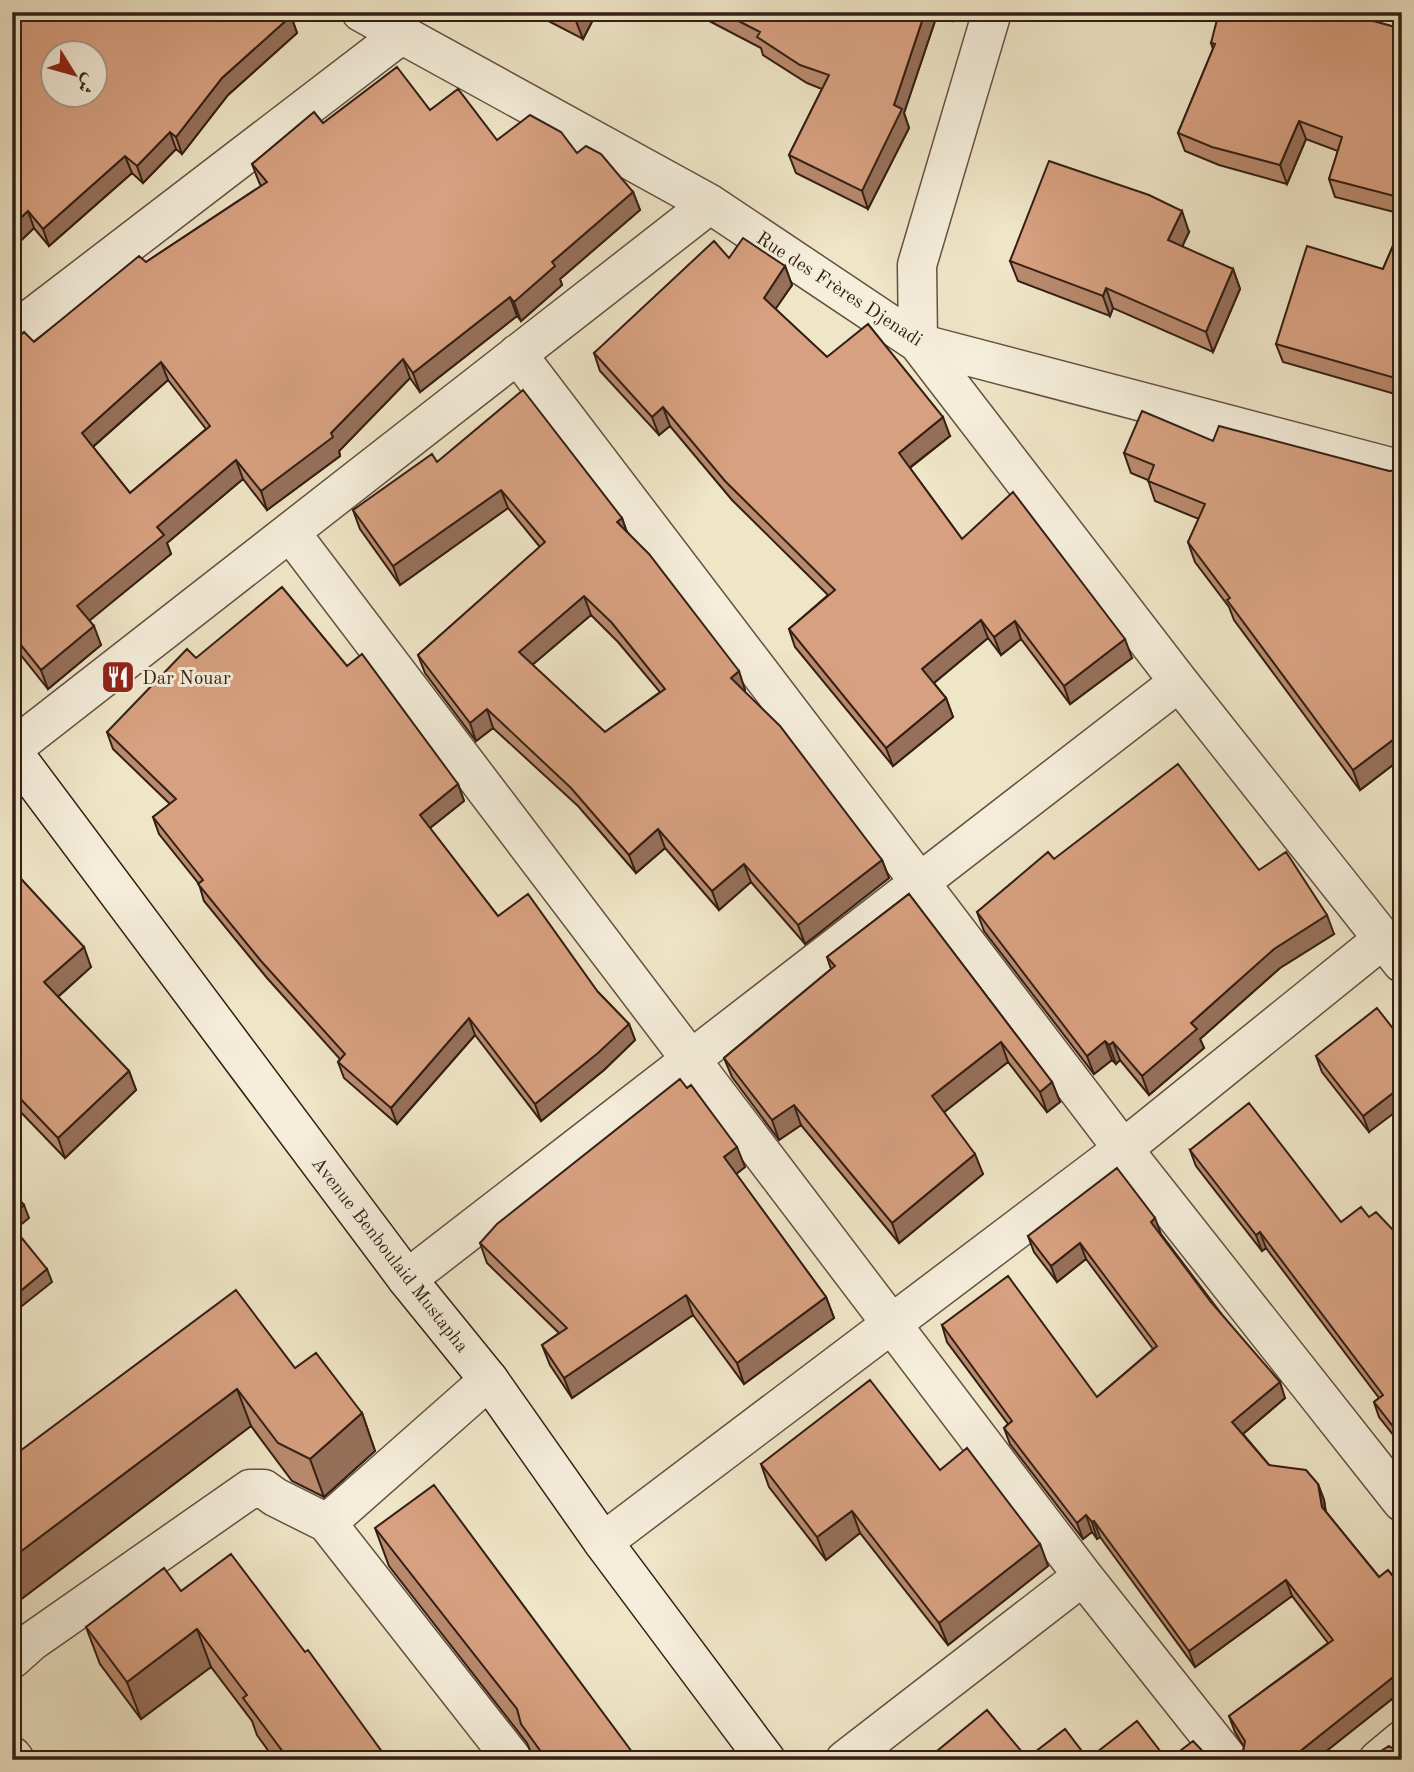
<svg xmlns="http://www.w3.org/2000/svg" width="1414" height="1772" font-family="'Old Standard TT',Amiri,serif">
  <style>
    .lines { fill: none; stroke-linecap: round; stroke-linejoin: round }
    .minor-casing { stroke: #635041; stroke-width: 41 }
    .secondary-casing { stroke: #341e14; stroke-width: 41 }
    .minor { stroke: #f5eedb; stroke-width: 38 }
    .secondary { stroke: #f5eedb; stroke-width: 38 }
    .wall { fill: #b98a6e; stroke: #341e14; stroke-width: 2; fill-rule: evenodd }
    .shaded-wall { fill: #96705a; stroke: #341e14; stroke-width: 2 }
    .building { fill: #d7a080; stroke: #341e14; stroke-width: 2; fill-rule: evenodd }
    .labels { text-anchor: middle; stroke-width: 6; stroke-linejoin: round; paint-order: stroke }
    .street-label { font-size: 19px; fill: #341e14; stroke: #f5eedb }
    .poi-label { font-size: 19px; fill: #341e14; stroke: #f5eedb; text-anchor: start }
  </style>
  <rect width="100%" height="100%" fill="#efe5c7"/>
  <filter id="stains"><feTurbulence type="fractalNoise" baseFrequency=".00286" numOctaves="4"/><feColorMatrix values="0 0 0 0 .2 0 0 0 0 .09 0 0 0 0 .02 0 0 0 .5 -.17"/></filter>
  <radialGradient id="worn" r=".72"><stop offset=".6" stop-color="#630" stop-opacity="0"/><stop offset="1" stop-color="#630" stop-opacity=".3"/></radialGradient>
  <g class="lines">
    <!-- minor casing -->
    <g class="minor-casing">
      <path id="minor" d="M361 12 710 204 918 343 1402 470
        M992 12 917 265 918 343 1179 682 1402 963
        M1365 12 1402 24
        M12 333 402 34
        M517 354 1123 1149 1402 1502
        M290 532 1083 1576 1229 1760
        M12 749 710 204
        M407 1279 1179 682
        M327 1523 489 1380
        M603 1542 1123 1149 1383 939
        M12 1659 31 1642 250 1489H264L275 1497 327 1523 513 1760
        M12 1756 15 1760
        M845 1760 1083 1576
        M1378 1760 1402 1740"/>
    </g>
    <!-- secondary casing -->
    <g class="secondary-casing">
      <path id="secondary" d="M12 751 407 1279 489 1380 603 1542 766 1760"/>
    </g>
    <!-- minor -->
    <use href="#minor" class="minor"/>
    <!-- secondary -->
    <use href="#secondary" class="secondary"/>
  </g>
  <!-- wall -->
  <path class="wall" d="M12 12 291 16 297 33 228 95 182 154 176 149 143 183 132 173 49 246 34 228 12 249Z
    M531 12H597L583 39Z
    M692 12H955L953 20 937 15 904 113 909 128 868 209 796 173 789 155 822 89 807 83 763 55 761 48Z
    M1352 15 1402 29V214L1335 197 1329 179 1338 151 1306 139 1287 184 1219 165 1185 151 1178 133 1213 49 1211 43Z
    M430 110 497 140 577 153 633 192 640 210 560 279 562 285 521 321 517 316 420 392 410 378 339 451 340 456 267 510 243 479 167 543 171 554 89 620 101 645 48 689 12 644V343L34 342 146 262 261 186 259 182 252 164 323 123ZM168 380 206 429 130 493 93 447Z
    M1402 225V396L1283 362 1276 344 1383 269Z
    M1189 232 1182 247 1233 269 1240 289 1213 352 1113 308 1110 316 1018 281 1010 261Z
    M729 258 785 266 792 285 775 309 827 357 950 436 910 468 962 539 1132 658 1070 704 1021 639 1001 655 988 638 934 683 946 698 953 717 893 766 795 647 789 629 828 595 732 500 670 426 659 435 600 371 594 353Z
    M1213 441 1389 471 1402 470V758L1360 790 1234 620 1229 607 1195 562 1188 542 1199 519 1155 501 1148 480 1131 473 1124 453Z
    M437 462 622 518 627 532 745 690 744 691 882 860 889 878 805 944 751 882 719 910 665 848 636 873 578 806 493 728 476 741 425 673 418 655 540 547 508 508 400 585 360 529 353 510ZM591 615 618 642 660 692 605 732 532 665Z
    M196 658 347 666 458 784 464 801 430 828 498 916 598 992 629 1024 635 1040 604 1070 541 1121 475 1035 397 1124 344 1078 338 1062 340 1059 267 978 204 901 199 884 159 834 153 817 170 804 113 749 107 732Z
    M1054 859 1259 870 1334 934 1280 968 1200 1039 1204 1048 1149 1095 1120 1060 1116 1064 1112 1060 1094 1074 984 931 977 912Z
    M12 869 91 967 58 997 129 1071 136 1090 65 1158 12 1103Z
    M909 894 1052 1082 1060 1102 1047 1112 1008 1062 944 1112 983 1174 899 1243 801 1125 779 1140 732 1077 724 1058 831 969 827 957Z
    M1402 1040 1369 1132 1322 1072 1316 1056Z
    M1190 1150 1341 1222 1369 1217 1393 1230 1402 1223V1446L1379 1417 1374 1402 1379 1398 1266 1248 1262 1251 1196 1166Z
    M745 1167 736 1174 826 1297 834 1318 744 1384 693 1315 572 1398 550 1365 542 1345 559 1333 487 1263 480 1243Z
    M1161 1234 1285 1398 1243 1434 1269 1465 1318 1484 1324 1500 1326 1512 1379 1577 1402 1587V1691L1315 1760H1237L1243 1752 1244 1747 1235 1732 1229 1716 1328 1643 1292 1596 1195 1667 1100 1537 1097 1539 1092 1532 1083 1539 1010 1444 1004 1428 1008 1424 947 1342 942 1325 1097 1397 1153 1349 1086 1259 1057 1282 1034 1252 1028 1236Z
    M295 1368 362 1413 375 1451 324 1497 292 1481 251 1426 12 1606V1457Z
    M761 1464 940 1470 1040 1544 1048 1566 948 1645 860 1533 826 1560 769 1487Z
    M375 1528 638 1760H534L527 1743 389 1566Z
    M181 1591 305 1652 388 1760H275L257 1735 252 1721 211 1667 141 1719 100 1664 86 1627Z"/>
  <!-- shaded-wall -->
  <path class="shaded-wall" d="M581 12H597L583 39 576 21Z
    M925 12H937V15L904 113 909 128 868 209 862 191 894 105Z
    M950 12H955L953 20Z
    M291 16 297 33 228 95 182 154 176 137 222 78Z
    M1299 121 1306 139 1287 184 1280 165Z
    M170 132 176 149 143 183 137 166Z
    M125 156 132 173 49 246 43 229Z
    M633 192 640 210 560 279 562 285 521 321 514 302 552 262Z
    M28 211 34 228 12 249V226Z
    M1182 211 1189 232 1175 261 1168 240Z
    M785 266 792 285 770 317 764 298Z
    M1233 269 1240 289 1213 352 1206 332Z
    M1106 288 1113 308 1110 316 1103 296Z
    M510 297 517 316 420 392 413 373Z
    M403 359 410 378 339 451 340 456 267 510 261 491 331 433Z
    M161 362 168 380 88 451 82 433Z
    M663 407 670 426 659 435 652 417Z
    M943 417 950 436 905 471 899 453Z
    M236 460 243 479 167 543 171 554 84 625 77 606 157 527Z
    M501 490 508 508 400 585 393 566Z
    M622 518 628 536 617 522Z
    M584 596 591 615 525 671 519 652Z
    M981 620 988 638 929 687 922 669Z
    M1015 621 1021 639 1001 655 994 637Z
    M94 626 101 645 48 689 41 670Z
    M1125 639 1132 658 1070 704 1064 686Z
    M739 671 745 690 737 696 731 678Z
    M946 698 953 717 893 766 886 748Z
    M487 709 493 728 476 741 470 723Z
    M1402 733V758L1360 790 1353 770Z
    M458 784 464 801 426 831 420 815Z
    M658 829 665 848 636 873 629 855Z
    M882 860 889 878 805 944 798 925Z
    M744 864 751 882 719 910 712 891Z
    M1327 915 1334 934 1280 968 1200 1039 1204 1048 1149 1095 1142 1076 1191 1023 1274 949Z
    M84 947 91 967 52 1002 44 982Z
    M469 1018 475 1035 397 1124 391 1108Z
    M629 1024 635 1040 604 1070 541 1121 535 1104Z
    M1105 1041 1112 1060 1094 1074 1087 1056Z
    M1001 1042 1008 1062 939 1116 932 1096Z
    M1113 1042 1120 1060 1116 1064 1109 1045Z
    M129 1071 136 1090 65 1158 58 1138Z
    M1052 1082 1060 1102 1047 1112 1040 1092Z
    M1402 1086V1107L1369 1132 1363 1116Z
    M794 1105 801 1125 779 1140 772 1120Z
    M737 1147 745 1167 731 1178 724 1157Z
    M975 1154 983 1174 899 1243 892 1223Z
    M24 1205 29 1218 12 1232V1215Z
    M1155 1218 1161 1234 1157 1238 1151 1222Z
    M1260 1232 1266 1248 1262 1251 1256 1235Z
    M1080 1243 1086 1259 1057 1282 1051 1266Z
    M47 1269 52 1282 12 1314V1298Z
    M686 1295 693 1315 572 1398 564 1378Z
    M826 1297 834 1318 744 1384 737 1363Z
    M1402 1303V1323L1396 1307Z
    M1280 1382 1285 1398 1238 1438 1232 1422Z
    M237 1389 251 1426 12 1606V1558Z
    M362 1413 375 1451 324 1497 310 1459Z
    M1318 1484 1324 1500 1327 1523 1322 1507Z
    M852 1511 860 1533 826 1560 817 1537Z
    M1086 1515 1092 1532 1083 1539 1077 1523Z
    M1094 1521 1100 1537 1097 1539 1092 1522Z
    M1040 1544 1048 1566 948 1645 939 1623Z
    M1286 1580 1292 1596 1195 1667 1189 1651Z
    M197 1629 211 1667 141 1719 127 1682Z
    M1402 1670V1691L1315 1760H1289Z
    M1259 1752 1261 1760H1249Z"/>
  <!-- building -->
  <path class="building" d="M12 12H288L291 16 222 78 176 137 170 132 137 166 125 156 43 229 28 211 12 226ZM52 52H94V94H52Z
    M560 12H581L576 21Z
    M721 12H925L894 105 902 109 862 191 789 155 829 75 800 65 757 37 760 32Z
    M1219 12H1348L1352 15 1402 29V198L1329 179 1342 137 1299 121 1280 165 1212 147 1178 133 1215 44 1211 43Z
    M397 67 430 110 458 89 497 140 530 115 561 132 577 153 586 146 601 154 633 192 552 262 555 266 514 302 510 297 413 373 403 359 331 433 333 437 261 491 236 460 157 527 164 535 77 606 94 626 41 670 12 634V343L24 332 34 342 139 256 146 262 267 182 252 164 314 112 323 123ZM161 362 210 426 130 493 82 433Z
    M1049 161 1149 195 1182 211 1168 240 1233 269 1206 332 1106 288 1103 296 1010 261Z
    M1402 225V380L1276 344 1307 246 1383 269Z
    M743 238 785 266 764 298 827 357 868 324 943 417 899 453 962 539 1013 492 1125 639 1064 686 1015 621 994 637 981 620 922 669 946 698 886 748 789 629 835 590 725 481 663 407 652 417 594 353 714 241 729 258Z
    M523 390 622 518 617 522 649 554 739 671 731 678 780 726 882 860 798 925 744 864 712 891 658 829 629 855 571 788 487 709 470 723 418 655 545 542 501 490 393 566 353 510 432 454 437 462ZM584 596 612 623 665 689 605 732 519 652Z
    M1142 411 1213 441 1219 426 1389 471 1402 470V479L1400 485 1402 486V733L1353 770 1227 600 1230 598 1188 542 1205 504 1148 481 1154 465 1124 453Z
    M282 587 347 666 362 654 458 784 420 815 498 916 528 894 598 992 629 1024 598 1053 535 1104 469 1018 391 1108 338 1062 345 1054 261 961 198 884 203 880 153 817 176 799 107 732 187 649 196 658Z
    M1178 764 1259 870 1286 852 1327 915 1274 949 1191 1023 1197 1029 1142 1076 1113 1042 1109 1045 1105 1041 1087 1056 977 912 1048 852 1054 859Z
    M12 869 84 947 44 982 129 1071 58 1138 12 1090V1067L16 1064 12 1059Z
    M909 894 1052 1082 1040 1092 1001 1042 932 1096 975 1154 892 1223 794 1105 772 1120 724 1058 835 966 827 957Z
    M1377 1008 1402 1040V1086L1363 1116 1316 1056Z
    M680 1079 687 1088 691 1085 737 1147 724 1157 826 1297 737 1363 686 1295 564 1378 542 1345 567 1328 480 1243 497 1224Z
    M1249 1103 1341 1222 1361 1207 1369 1217 1376 1212 1393 1230 1402 1223V1303L1396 1307 1402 1314V1438L1374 1402 1383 1395 1260 1232 1256 1235 1190 1150Z
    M1117 1168 1155 1218 1151 1222 1211 1302 1280 1382 1232 1422 1269 1465 1306 1470 1318 1484 1322 1507 1379 1577 1388 1570 1402 1587V1670L1289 1760H1264L1259 1752 1249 1760H1237L1243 1752 1245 1741 1229 1716 1333 1640 1286 1580 1189 1651 1094 1521 1092 1522 1086 1515 1077 1523 1004 1428 1012 1421 942 1325 1008 1276 1097 1397 1157 1346 1080 1243 1051 1266 1028 1236Z
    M12 1191 24 1205 12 1215Z
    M12 1226 47 1269 12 1298Z
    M236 1290 295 1368 316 1353 362 1413 310 1459 278 1443 237 1389 12 1558V1457Z
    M870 1380 940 1470 967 1448 1040 1544 939 1623 852 1511 817 1537 761 1464Z
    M434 1485 638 1760H547L521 1724 517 1709 375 1528Z
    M231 1554 305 1652 308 1650 388 1760H289L243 1698 247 1695 197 1629 127 1682 86 1627 164 1568 181 1591Z
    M987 1710 1027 1758 1065 1729 1088 1759 1137 1721 1167 1760H926Z
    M1193 1741 1211 1760H1168Z
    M1389 1746 1402 1754V1760H1352L1358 1752 1373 1756Z"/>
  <!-- icons -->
  <defs>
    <g id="restaurant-square" transform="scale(1.75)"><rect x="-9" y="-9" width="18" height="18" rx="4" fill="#8f2418" stroke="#f5eedb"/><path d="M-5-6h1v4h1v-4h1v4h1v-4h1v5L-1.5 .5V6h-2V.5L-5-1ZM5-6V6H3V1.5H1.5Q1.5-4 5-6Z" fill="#fff"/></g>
  </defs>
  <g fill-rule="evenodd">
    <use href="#restaurant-square" x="118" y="677"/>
  </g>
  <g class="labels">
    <!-- street labels -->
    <g class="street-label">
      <text transform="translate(840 288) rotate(33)" y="7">Rue des Frères Djenadi</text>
      <text transform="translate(391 1254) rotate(52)" y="7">Avenue Benboulaid Mustapha</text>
    </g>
    <!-- poi labels -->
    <g class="poi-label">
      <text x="142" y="684">Dar Nouar</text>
    </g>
  </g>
  <!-- margin -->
  <rect width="1414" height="1772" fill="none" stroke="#efe5c7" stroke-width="42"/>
  <rect x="14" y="14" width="1386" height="1744" fill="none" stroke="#341e14" stroke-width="3.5"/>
  <rect x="21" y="21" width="1372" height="1730" fill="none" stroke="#341e14" stroke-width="2"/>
  <!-- north arrow -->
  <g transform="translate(74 74) rotate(127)"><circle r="33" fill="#f5eedb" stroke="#a89b8b" stroke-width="2"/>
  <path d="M0-5L12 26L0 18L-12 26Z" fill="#8f2418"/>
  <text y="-10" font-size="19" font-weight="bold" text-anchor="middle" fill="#341e14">ش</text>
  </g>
  <rect width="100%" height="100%" filter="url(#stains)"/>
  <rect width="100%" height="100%" fill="url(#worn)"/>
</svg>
